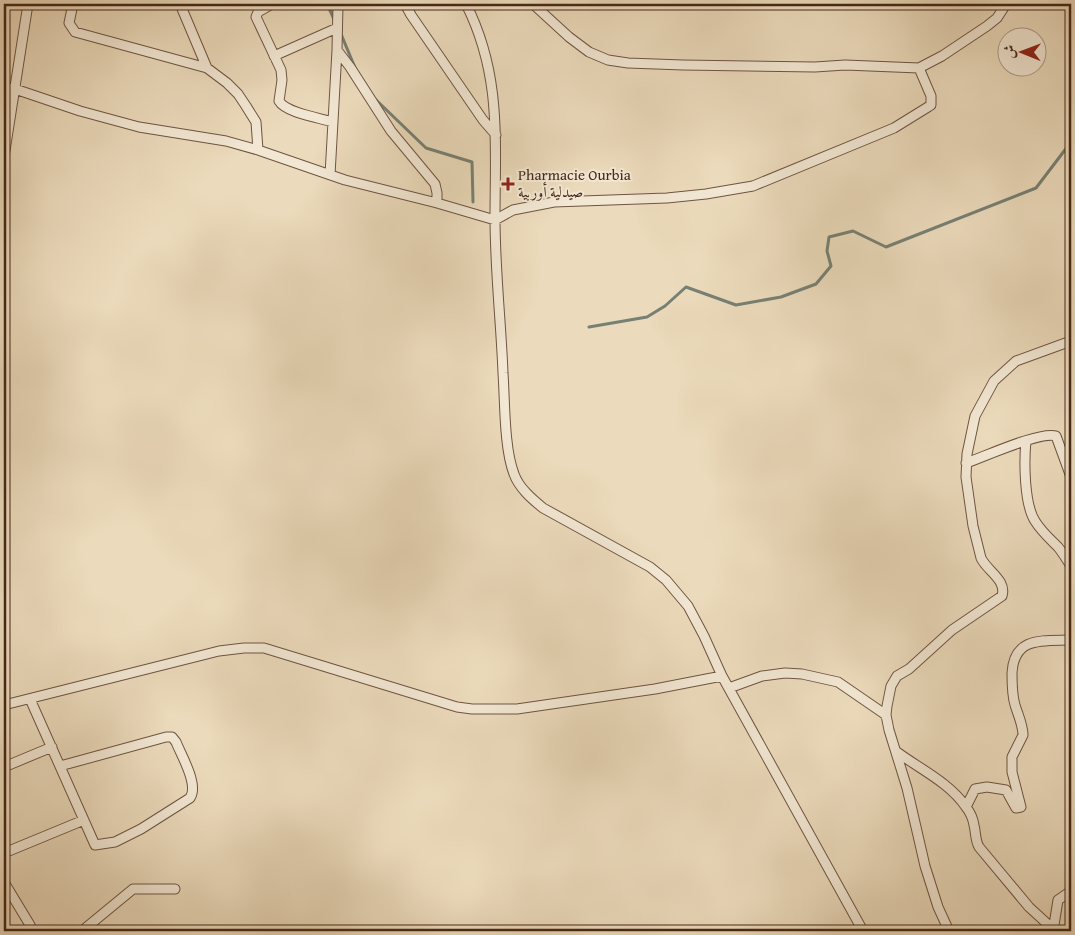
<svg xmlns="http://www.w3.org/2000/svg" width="1075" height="935" font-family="'Gentium Book Plus',Amiri,serif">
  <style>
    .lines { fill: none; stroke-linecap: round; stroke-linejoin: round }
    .stream { stroke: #778074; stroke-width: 3 }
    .street-casing { stroke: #6f5442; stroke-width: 11 }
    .street { stroke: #f2e7d3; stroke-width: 9 }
    .poi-dot { fill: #8f2418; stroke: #f2e7d3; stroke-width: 2 }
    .labels { text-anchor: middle; stroke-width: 4; stroke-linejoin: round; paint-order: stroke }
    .poi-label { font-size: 15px; fill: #462819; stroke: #f2e7d3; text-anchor: start }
  </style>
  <rect width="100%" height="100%" fill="#ebdabb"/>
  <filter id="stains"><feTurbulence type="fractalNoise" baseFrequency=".004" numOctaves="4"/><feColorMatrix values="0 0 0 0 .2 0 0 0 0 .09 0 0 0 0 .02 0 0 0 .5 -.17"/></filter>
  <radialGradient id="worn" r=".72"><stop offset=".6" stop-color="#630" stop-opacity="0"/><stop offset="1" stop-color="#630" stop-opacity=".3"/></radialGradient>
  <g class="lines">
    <!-- stream -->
    <path class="stream" d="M327 4 334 19
      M341 34 356 70
      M372 96 426 148 472 162 473 202
      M589 327 647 317 665 306 686 287 736 305 781 297 816 284 831 266 827 251 829 237 853 231 886 247 1036 188 1071 142"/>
    <!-- street casing -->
    <g class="street-casing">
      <path id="street" d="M73 4 69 23 75 32 207 68 227 83 238 94 246 106 256 122 258 150
        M180 4 207 68
        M272 4 258 12 256 17 281 70 282 80 279 101C286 113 320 118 333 122
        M405 4 411 15 483 120 496 135
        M466 4C502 75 495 142 495 218 495 270 501 322 503 373 505 402 504 448 514 474 519 488 532 499 543 508L650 567 666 580 688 606 704 636 722 676 863 931
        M533 4 569 37 589 52 608 60 628 63 683 65 815 67 845 65 919 68 942 56 987 26 997 18 1006 4
        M337 50 350 67 391 131 435 184 437 193V203
        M274 56 337 28
        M4 88 15 89 80 111 139 127 226 141 258 150 345 180 437 203 495 220 513 210 554 202 667 198 706 194 753 186 894 128 928 107 931 105V96L919 68
        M4 157 28 4
        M330 175 337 50 338 4
        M1026 441C1024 461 1024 504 1035 521 1041 531 1050 539 1058 547 1063 553 1067 560 1071 566
        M966 463C984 457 1040 431 1056 436L1071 477
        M729 688 762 676 785 673 802 674 838 682 886 715
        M30 699 95 845 115 842 141 829 190 798C199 785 182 757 176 742L172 737H166L60 766
        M4 705 219 651 244 648H264L457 707 472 709H517L655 689 722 676
        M897 752C920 769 950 783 966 807 970 812 973 819 974 825 976 833 975 840 979 847L1029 907 1053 929
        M4 767 52 747
        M966 807 975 789 987 787 1006 790 1016 808 1021 807 1012 772V757L1023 735C1023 725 1018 715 1015 705 1012 695 1012 684 1012 673 1014 636 1043 641 1071 640
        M1071 822V829
        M4 853 84 820
        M4 882 30 925 24 931
        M82 931 133 889H175
        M949 931 938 907 925 866 907 788 889 730 886 715 887 706 891 686 897 676 909 669 952 630 1002 596C1007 580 987 571 981 558L973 526 966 477 967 454 975 416 994 381 1016 361 1071 341
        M1053 931 1058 900 1071 891"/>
    </g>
    <!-- street -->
    <use href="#street" class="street"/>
  </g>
  <!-- markers -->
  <path class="poi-dot" d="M505.5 176.5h5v5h5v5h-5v5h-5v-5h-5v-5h5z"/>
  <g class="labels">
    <!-- poi labels -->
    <g class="poi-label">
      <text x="518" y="180">Pharmacie Ourbia<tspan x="518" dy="17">صيدلية أوربية</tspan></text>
    </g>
  </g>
  <!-- margin -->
  <rect width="1075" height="935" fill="none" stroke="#ebdabb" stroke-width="20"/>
  <rect x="5" y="5" width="1065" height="925" fill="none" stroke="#462819" stroke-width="2.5"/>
  <rect x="10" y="10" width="1055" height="915" fill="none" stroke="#462819"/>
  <!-- north arrow -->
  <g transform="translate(1022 52) rotate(271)"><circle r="24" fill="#f2e7d3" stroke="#ad9b89"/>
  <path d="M0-4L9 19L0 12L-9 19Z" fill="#8f2418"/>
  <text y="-8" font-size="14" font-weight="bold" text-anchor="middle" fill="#462819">ش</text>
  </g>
  <rect width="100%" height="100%" filter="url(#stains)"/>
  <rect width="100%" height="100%" fill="url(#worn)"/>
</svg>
